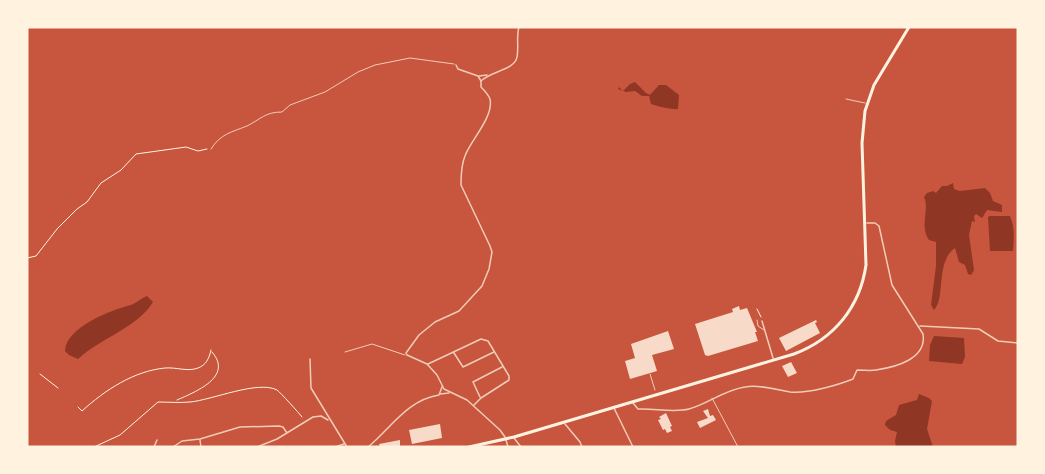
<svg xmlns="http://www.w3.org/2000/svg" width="1045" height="474" font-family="'Sofia Sans Condensed',sans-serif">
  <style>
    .water { fill: #8f3625 }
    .building { fill: #f7dbc8 }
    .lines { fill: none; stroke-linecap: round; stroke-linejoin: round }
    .path { stroke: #fff3e0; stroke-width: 1 }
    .service { stroke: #f1ccb7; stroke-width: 1 }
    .pedestrian { stroke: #f1ccb7; stroke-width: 1 }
    .minor { stroke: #f1ccb7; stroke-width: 1.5 }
    .tertiary { stroke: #f1ccb7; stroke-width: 1.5 }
    .primary { stroke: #fff3e0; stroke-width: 3 }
  </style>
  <rect width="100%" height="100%" fill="#c8553d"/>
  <!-- water -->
  <path class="water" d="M635 82 646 93 650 95 659 85H666L679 95 678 109C672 110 657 106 651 104L649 96H642L635 91 626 92 618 89 619 87 623 91 630 84Z
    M953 183 954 189 960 191 985 188 990 193 993 201 1002 205V212L987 210 982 218 976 214 974 216 975 222 972 221 969 235 974 270 971 275 968 274 965 265 959 262 955 248C935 262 946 298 934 310L931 305 936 266V242L929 240C919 226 930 209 924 197L927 193 933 191 936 193 942 186H947Z
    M990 216H1010C1015 227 1014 240 1013 251H990L988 217Z
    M147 296 153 302C138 327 101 338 78 359L69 355 65 351C66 327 111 310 131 305 137 303 141 298 147 296Z
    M934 336 964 338 965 357 962 364 929 361 930 345Z
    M919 394 929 398 932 401 927 429 933 447H896L895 441 897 432 890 430 885 425 886 421 896 415 899 405 917 400Z"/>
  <!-- building -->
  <path class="building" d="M739 306 740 310 747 308 757 332H755L758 341 708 356 705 355 695 324 733 312 732 309Z
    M816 320 817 322 815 323 820 333 786 351 779 338Z
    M668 331 674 349 652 355 657 371 630 379 625 361 635 358 631 344Z
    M791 362 797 373 788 377 782 366Z
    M708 409 710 416 713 415 716 420 700 428 697 422 708 418 703 411Z
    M666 413 672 426 670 427 672 431 667 433 665 429 663 430 658 420 661 419 659 417Z
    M440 424 442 438 412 444 409 430Z
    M400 440V447H380L379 444Z"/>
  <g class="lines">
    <!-- path -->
    <path class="path" d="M27 258 36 256 57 229 77 209 87 202 101 183 121 170 136 154 186 147 198 151 207 149
      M757 309 761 317
      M40 374 58 388
      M177 400C195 392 234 377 212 352
      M78 407 82 411C105 390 134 371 165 368 176 367 188 372 198 368 206 365 209 359 211 350
      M94 447 120 435 158 402C168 402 180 403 190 402 212 400 258 380 277 390 280 392 299 413 302 417"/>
    <!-- service -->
    <path class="service" d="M846 99 865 103
      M211 149C220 134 232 132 247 126 261 119 265 112 282 112L290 105 325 92 358 72 375 65 410 58 454 64
      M757 320 758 326 764 330
      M345 352 372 344 405 355
      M712 398 738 447"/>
    <!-- pedestrian -->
    <path class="pedestrian" d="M650 374 655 390"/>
    <!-- minor -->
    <path class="minor" d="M456 65 458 69 478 76 481 81
      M479 76 487 75
      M762 321 773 358
      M920 326 979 329 998 341 1018 343
      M454 353 463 367 494 352
      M310 359 311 388 347 447
      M428 364 481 339 488 341 509 376V380L481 398 474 405
      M440 394 449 393
      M480 397 473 382 502 367
      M633 403 638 409C654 408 673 413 689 409 708 404 724 390 745 387 759 384 776 390 790 392 807 394 838 385 853 379L857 370C864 370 870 371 876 370 896 367 927 359 923 334L892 285 879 226 875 223H867
      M614 408 633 447
      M565 424 580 442 582 447
      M514 438 521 447
      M200 440 201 447
      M506 440 508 447
      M154 447 157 440
      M173 447 182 441 200 439 240 427 279 426 283 427 287 433
      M257 447 277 439 313 417 321 416 328 420
      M335 447 344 444
      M368 447C391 428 407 400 439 395L442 387"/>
    <!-- tertiary -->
    <path class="tertiary" d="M505 437 500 430 467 400 444 389 437 375 427 364 407 355 406 353 419 335 435 322 459 311 482 286 489 269 492 252 490 246 461 185C461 175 461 165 465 156 470 141 494 117 490 99 488 94 484 90 481 87V81C491 71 515 70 517 57 519 47 516 37 519 27"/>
    <!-- primary -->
    <path class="primary" d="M469 447 514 437 794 354C834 339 860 307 866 265L862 143 865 111 874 85 909 27"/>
  </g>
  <!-- border -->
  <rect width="1045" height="474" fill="none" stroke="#fff3e0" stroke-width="57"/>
</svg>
